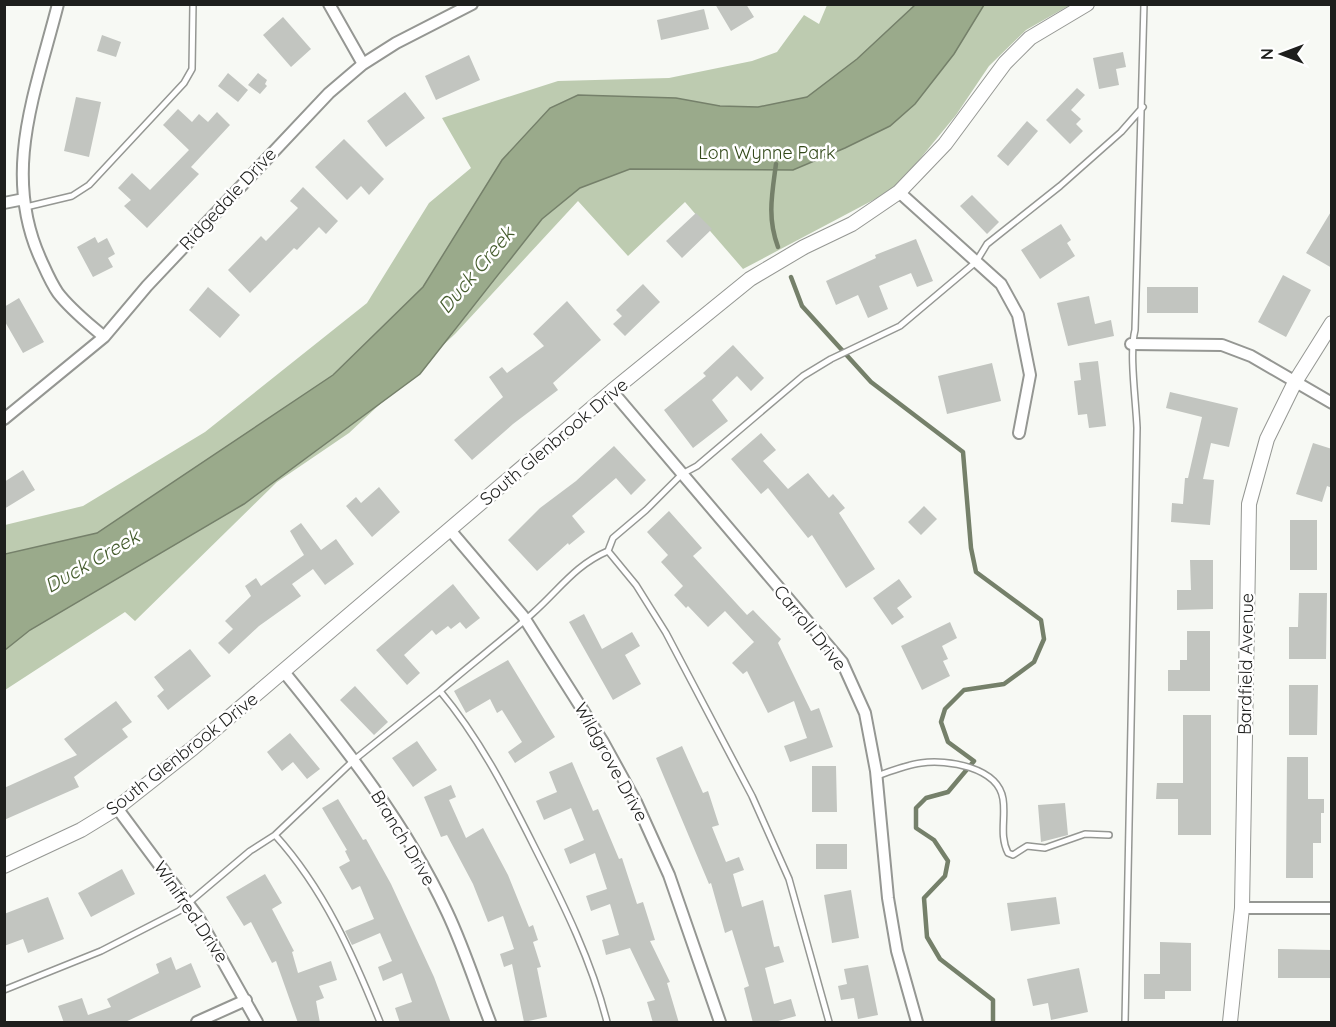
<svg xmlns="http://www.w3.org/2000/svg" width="1336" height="1027" font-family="Quicksand,sans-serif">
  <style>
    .green { fill: #bdcbb0 }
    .water { fill: #9aaa8b; stroke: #75806a; stroke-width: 1.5 }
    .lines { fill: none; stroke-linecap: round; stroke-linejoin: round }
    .stream { stroke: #75806a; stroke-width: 4.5 }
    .building { fill: #c2c5c0 }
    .service-casing { stroke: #959793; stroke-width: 8 }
    .minor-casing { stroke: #959793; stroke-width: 14 }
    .tertiary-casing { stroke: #959793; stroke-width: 16 }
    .service { stroke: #fff; stroke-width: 5 }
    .minor { stroke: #fff; stroke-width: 10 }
    .tertiary { stroke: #fff; stroke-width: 14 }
    .labels { text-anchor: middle; stroke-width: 5; stroke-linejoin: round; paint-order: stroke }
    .park-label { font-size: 18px; fill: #33491a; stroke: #fff }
    .street-label { font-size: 18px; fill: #1e1f1d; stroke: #fff }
    .water-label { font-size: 20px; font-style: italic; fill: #455c2d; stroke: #fff }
  </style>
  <rect width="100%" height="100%" fill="#f7f9f4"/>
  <!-- green -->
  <path class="green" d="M827 5H1070L1026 30 989 66 956 115 896 188 743 269 685 202 628 256 578 201 455 334 349 433 277 482 135 621 125 612 5 690V525L83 506 205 432 367 303 429 203 471 168 442 118 558 81 669 78 752 61 777 52 804 15 819 24Z"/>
  <!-- water -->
  <path class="water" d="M915 5H984L954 54 915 104 890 126 845 148 793 170 630 169 580 188 542 219 420 374 244 504 30 630 5 650V554L97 533 333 375 423 287 502 160 550 108 578 95 676 98 720 106 758 107 807 97 857 59Z"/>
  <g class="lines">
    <!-- stream -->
    <path class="stream" d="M776 164C772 194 767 218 778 247
      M791 277 802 306 871 382 963 452 971 548 976 572 1041 620 1044 639 1034 662 1004 684 964 690 945 709 941 722 948 742 974 761 948 792 926 798 916 808V828L934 840 948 861 945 876 924 898 927 937 940 959 993 1000V1022"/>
  </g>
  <!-- building -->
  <path class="building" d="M715 4H746L754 17 731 31Z
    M704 9 709 29 661 40 657 20Z
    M283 17 311 49 291 67 263 35Z
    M102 35 121 42 116 57 97 51Z
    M1123 52 1126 67 1116 69 1119 85 1099 89 1093 58Z
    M469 55 480 80 436 100 425 76Z
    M228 73 248 90 238 102 218 86Z
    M258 73 267 80 265 84 267 86 260 94 248 85Z
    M1077 88 1085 95 1071 110 1081 119 1076 124 1083 131 1070 144 1046 120Z
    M405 92 425 118 386 147 367 121Z
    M76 97 101 102 89 157 64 151Z
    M178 109 192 122 199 114 208 122 217 112 230 125 191 167 199 174 147 228 124 206 131 200 118 188 132 173 150 190 189 150 163 125Z
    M1027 121 1038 131 1008 166 997 156Z
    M344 139 384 179 369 195 361 186 347 200 315 167Z
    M303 187 338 221 326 234 319 227 297 250 294 248 250 293 228 270 261 236 266 241 298 208 290 201Z
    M972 195 999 222 987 234 960 206Z
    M1332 210V268L1306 253Z
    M696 213 712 229 682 258 666 241Z
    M1061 224 1071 240 1067 243 1075 256 1040 279 1021 250Z
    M95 237 98 243 107 238 115 254 108 258 113 267 93 277 77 247Z
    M916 239 933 281 917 287 911 273 879 286 888 309 868 318 858 295 836 305 826 281 876 258 875 255Z
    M1283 275 1311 290 1286 337 1258 322Z
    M643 284 660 302 625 336 613 324 622 316 616 310Z
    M208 287 240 315 220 338 189 310Z
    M1147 287H1198V313H1147Z
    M1089 296 1095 324 1111 320 1114 336 1068 346 1057 303Z
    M19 298 44 342 23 353 4 320V307Z
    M567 301 601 340 553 383 558 390 513 424 472 460 454 440 503 397 489 377 502 367 507 373 544 346 533 334Z
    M733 345 764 378 751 391 737 376 712 400 728 421 693 448 664 410 706 376 703 373Z
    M1098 361 1106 426 1089 428 1087 414 1078 415 1074 381 1081 380 1079 363Z
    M992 363 1001 401 947 414 938 376Z
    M1170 392 1238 408 1229 447 1211 443 1203 479 1214 480 1210 525 1171 522 1172 503 1183 504 1185 478H1188L1202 417 1166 408Z
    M761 433 776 450 763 461 788 489 808 473 829 498 833 494 845 508 839 513 875 569 846 588 812 535 808 538 768 488 761 494 731 459Z
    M1313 443 1332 449V488L1327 486 1322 502 1296 494Z
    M614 446 646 480 631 495 616 478 572 516 585 532 569 545 568 543 537 571 508 540 540 508 576 481Z
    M23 470 35 490 4 509V482Z
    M379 487 400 512 372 537 346 506 356 497 361 503Z
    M924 506 937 519 921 535 908 522Z
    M669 511 702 548 693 556 747 615 753 610 781 639 778 643 811 711 819 708 833 747 790 762 784 746 807 738 794 701 768 713 747 671 743 674 732 663 754 642 725 611 708 627 688 606 686 608 674 595 683 586 661 562 668 555 647 532Z
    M1290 520H1317V570H1290Z
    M301 523 321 550 336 539 354 564 325 585 313 569 292 584 301 596 259 626 229 654 218 643 233 629 225 621 251 596 245 586 256 578 261 586 304 555 290 531Z
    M1190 560H1213V609L1177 610V590H1191Z
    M899 579 912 597 897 608 904 617 892 625 873 598Z
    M453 584 480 618 466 629 460 622 451 629 448 626 436 635 432 630 404 655 420 673 407 685 376 650Z
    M1299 593H1327L1326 659H1289V627H1298Z
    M584 614 602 649 632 632 640 646 625 655 641 684 613 700 569 622Z
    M950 622 957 638 942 646 948 659 943 661 950 676 922 690 901 646Z
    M1187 631H1210V691H1168V670H1180V660H1187Z
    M190 649 211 676 168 710 157 696 164 690 154 677Z
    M508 660 555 737 515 763 508 752 522 742 502 710 497 713 490 699 466 713 454 691Z
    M1289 685H1318L1317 735H1289Z
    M355 686 388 722 374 735 340 700Z
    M116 701 132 722 122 729 128 737 74 777 79 787 4 820V788L77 755 64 739Z
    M1183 715H1211V835H1178V799H1156L1157 783H1183Z
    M290 733 320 769 307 779 293 762 282 771 267 752Z
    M417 741 437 770 413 787 392 758Z
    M682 746 703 793 708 791 719 825 712 827 726 862 739 857 744 870 733 874 742 907 763 900 774 947 779 946 784 962 765 968 774 1004 791 999 796 1016 771 1023H753L744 988 749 986 732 930 725 933 711 883 709 884 656 758Z
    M1287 757H1308V799H1324V813H1321V843H1313V878H1286Z
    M572 762 593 811 598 809 619 859 622 858 637 904 643 902 655 940 650 941 670 982 667 983 679 1023H653L647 1002 655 1000 630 948 606 955 602 940 619 935 610 904 591 911 586 896 607 889 595 853 570 864 564 849 584 840 571 808 544 820 536 801 557 792 549 772Z
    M812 766H836L837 812H812Z
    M451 785 456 797 449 800 466 838 483 828 508 875 529 927 533 925 538 940 533 942 541 967 537 968 547 1017 524 1022 512 964 504 967 500 954 514 949 503 916 488 922 473 884 447 835 441 837 424 797Z
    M338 799 363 840 366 839 391 884 434 977 451 1023H400L395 1008 412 1002 402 973 383 981 378 967 392 961 380 933 352 945 345 931 374 919 360 886 352 890 339 867 350 861 345 851 347 850 322 808Z
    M1065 803 1068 835 1041 842 1038 805Z
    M816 844H847V869H816Z
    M122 869 135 894 91 917 78 893Z
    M265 874 282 903 272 909 294 951 292 952 298 973 331 961 337 980 319 986 324 998 316 1001 320 1023H298L276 961 272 963 251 922 244 926 226 897Z
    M851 890 859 938 832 943 824 895Z
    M48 897 64 939 28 953 23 939 4 946V914Z
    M1056 897 1060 924 1011 931 1007 903Z
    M1160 942 1191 943V991H1165V999H1144V974H1160Z
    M1278 949 1332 950V978H1278Z
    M171 957 176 970 191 963 201 987 123 1023H64L58 1006 82 998 88 1015 111 1007 107 999 159 973 156 964Z
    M868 965 878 1015 858 1019 854 998 841 1000 838 986 847 984 844 969Z
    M1079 968 1088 1012 1051 1020 1048 1003 1033 1006 1027 979Z"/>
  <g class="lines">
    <!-- service casing -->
    <g class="service-casing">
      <path id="service" d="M26 207 72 196 89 185 184 83 192 69 193 4
        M608 551 636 585 666 633 752 796 789 879 829 1022
        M877 776C891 771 906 765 921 763 947 759 998 767 1003 799 1006 818 999 835 1008 853L1013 855 1027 846 1045 848 1085 834 1109 835
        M275 835C324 889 353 955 380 1022
        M4 990 101 951 179 911 250 851 275 835 354 760 440 691
        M607 1022C592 962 564 905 536 850 508 794 480 739 440 691 471 664 503 640 533 613 559 590 575 565 608 551L613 538 646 510 682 474 697 466 803 376 831 359 900 326 976 262 987 244 1060 186 1121 132 1143 107
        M1125 1022 1137 428C1136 401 1129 353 1135 330L1144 4"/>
    </g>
    <!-- minor casing -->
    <g class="minor-casing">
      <path id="minor" d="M58 4C36 91 1 173 41 260 46 271 51 283 58 293 71 310 88 323 104 337
        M329 4 363 64
        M899 192 1001 284 1018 315 1030 375 1019 433
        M4 203 24 199
        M1131 344 1222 345 1251 356 1332 403
        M612 391 842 662 865 713 876 771 888 898 897 951 917 1022
        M4 419 104 337 147 286 329 93 363 64 396 43 472 4
        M450 530 523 616 603 742 636 802 669 875 720 1022
        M284 672C345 747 406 824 447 912 464 948 476 986 490 1022
        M117 808 198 917 257 1022
        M1242 908H1332
        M197 1022 246 1000"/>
    </g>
    <!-- tertiary casing -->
    <g class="tertiary-casing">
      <path id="tertiary" d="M4 866 81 830 117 808 193 748 612 391 750 279 804 247 852 224 899 192 945 144 1005 63 1030 38 1087 4
        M1230 1022 1242 908 1249 504 1267 439 1295 382 1332 323"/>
    </g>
    <!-- service -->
    <use href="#service" class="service"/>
    <!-- minor -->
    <use href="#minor" class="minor"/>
    <!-- tertiary -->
    <use href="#tertiary" class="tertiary"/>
  </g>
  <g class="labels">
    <!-- park labels -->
    <g class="park-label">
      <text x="767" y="159">Lon Wynne Park</text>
    </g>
    <!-- street labels -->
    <g class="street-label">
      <text transform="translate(228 199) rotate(-47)" y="6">Ridgedale Drive</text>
      <text transform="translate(554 442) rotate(-40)" y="6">South Glenbrook Drive</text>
      <text transform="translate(810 628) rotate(51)" y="6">Carroll Drive</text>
      <text transform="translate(1246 664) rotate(-89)" y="6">Bardfield Avenue</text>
      <text transform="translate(182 754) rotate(-38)" y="6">South Glenbrook Drive</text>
      <text transform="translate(611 762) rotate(61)" y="6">Wildgrove Drive</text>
      <text transform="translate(403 838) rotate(59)" y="6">Branch Drive</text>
      <text transform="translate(191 912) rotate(56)" y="6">Winifred Drive</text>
    </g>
    <!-- water labels -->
    <g class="water-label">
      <text transform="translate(476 270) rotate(-50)" y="7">Duck Creek</text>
      <text transform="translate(92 561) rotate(-30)" y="7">Duck Creek</text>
    </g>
  </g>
  <!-- border -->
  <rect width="1336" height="1027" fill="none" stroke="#1e1f1d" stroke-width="12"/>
  <!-- north arrow -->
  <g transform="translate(1282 54) rotate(270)" stroke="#ffffff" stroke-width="4.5" paint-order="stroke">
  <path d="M0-4.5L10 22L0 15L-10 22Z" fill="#1e1f1d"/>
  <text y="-9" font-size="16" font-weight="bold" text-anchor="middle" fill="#1e1f1d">N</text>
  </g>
</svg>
